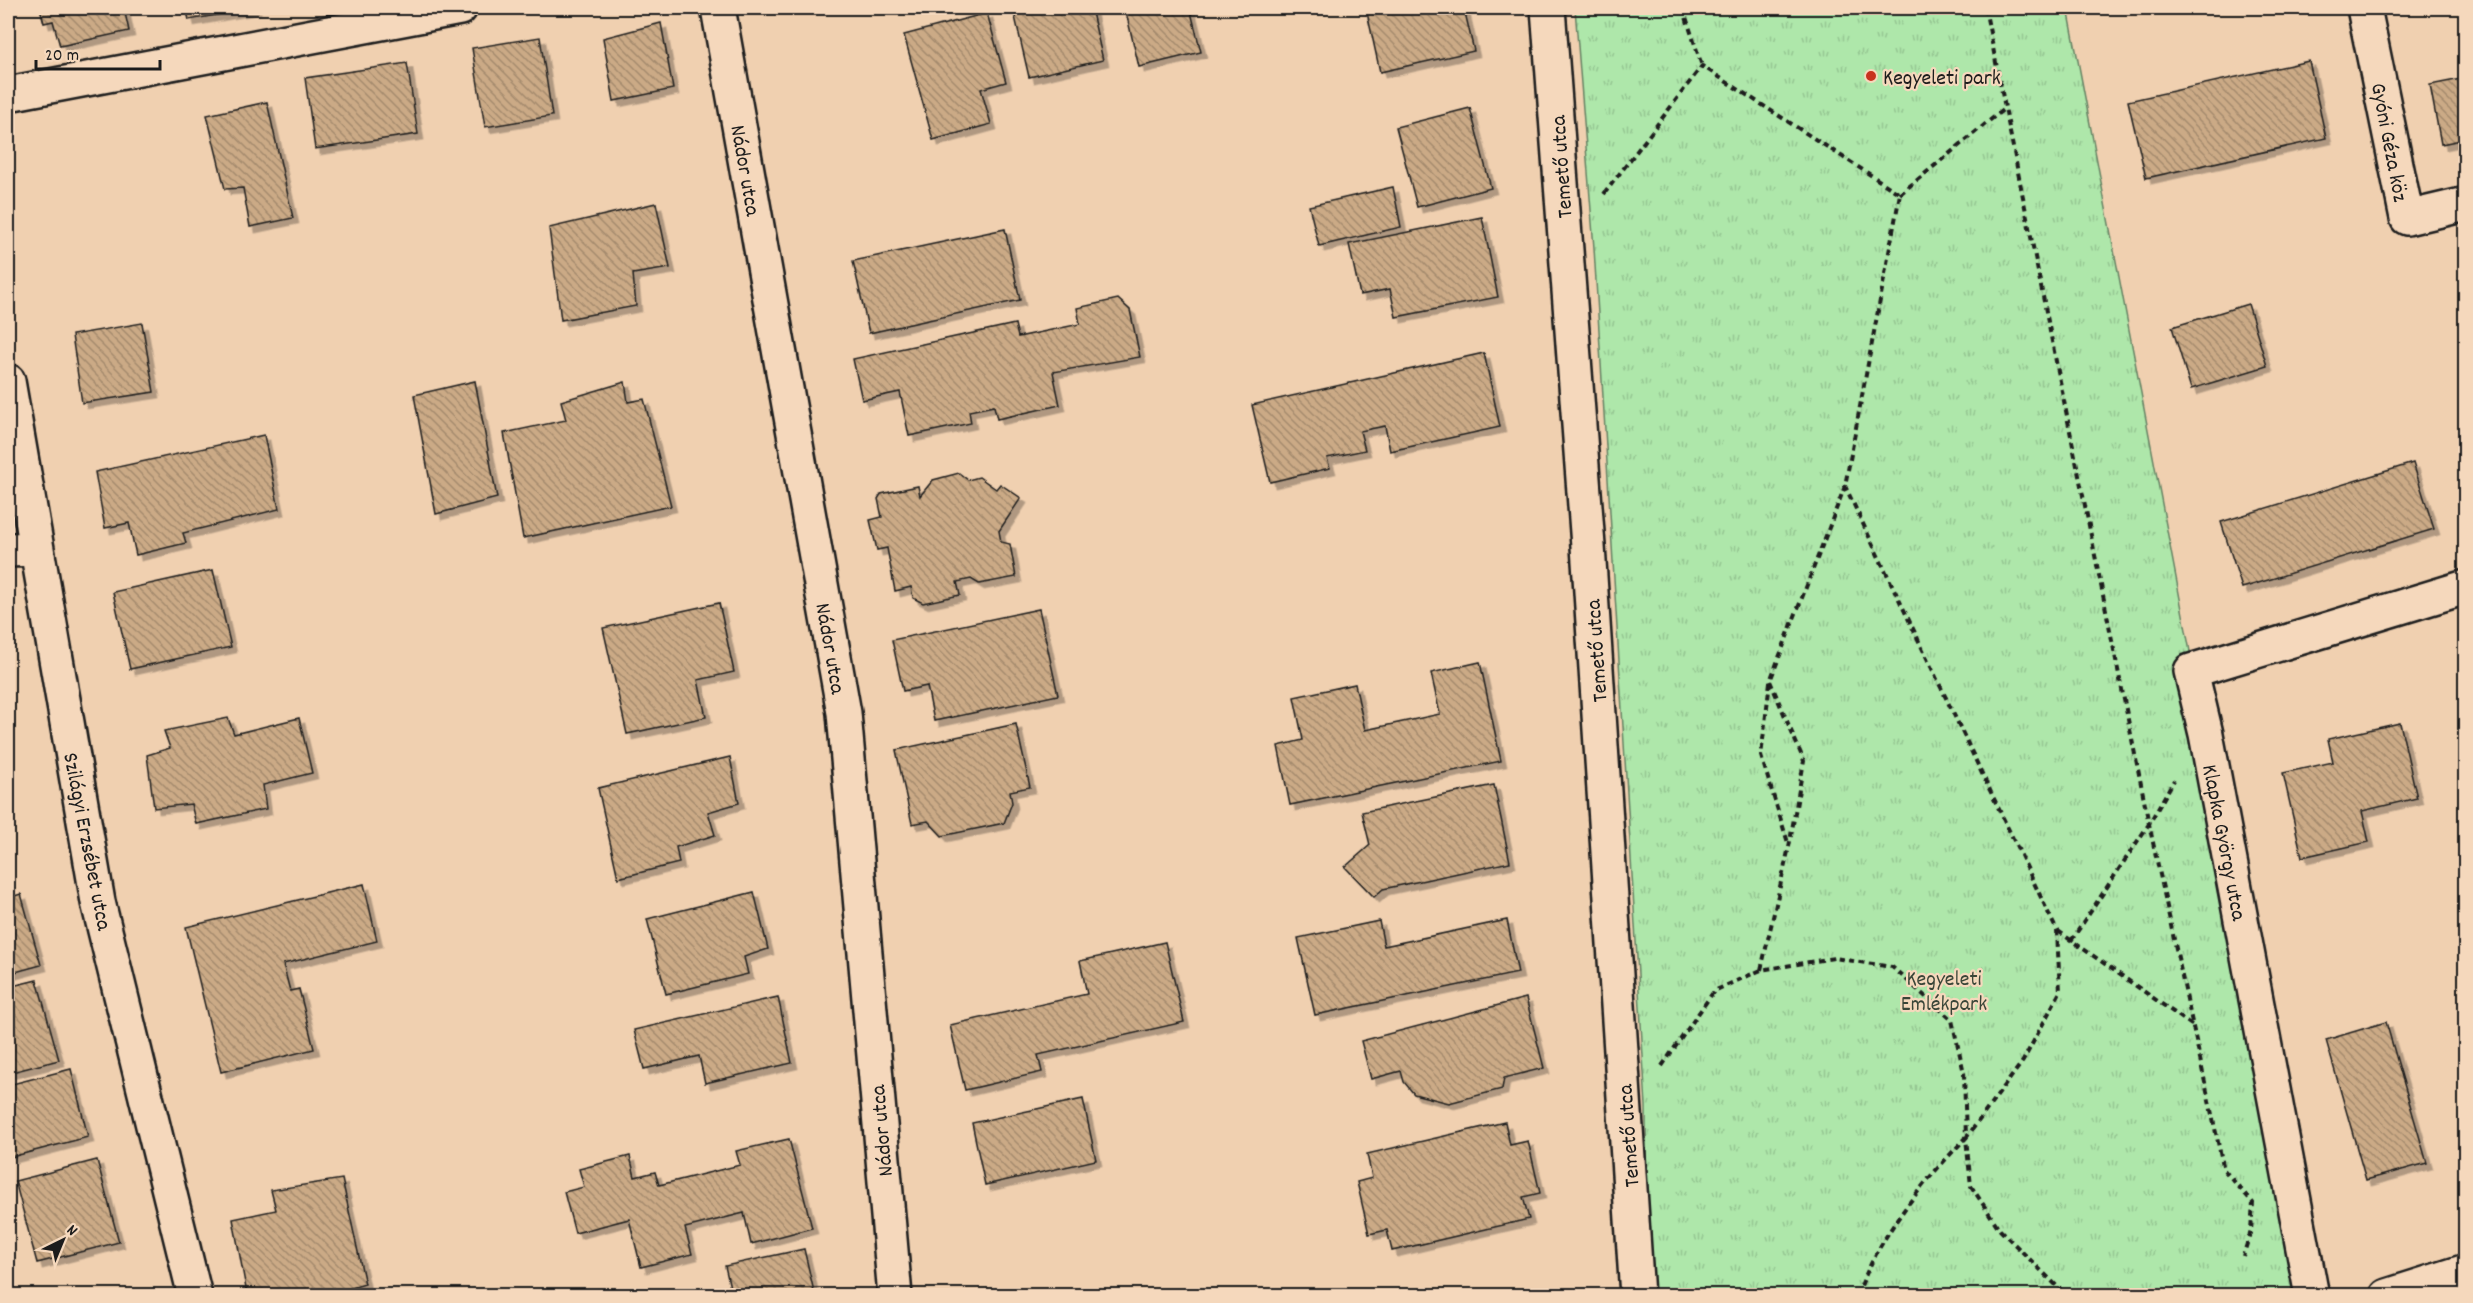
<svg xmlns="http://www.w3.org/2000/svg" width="2473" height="1303" font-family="Dekko,sans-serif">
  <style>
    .park { fill: url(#park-tufts); stroke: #658263; stroke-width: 1.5 }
    .building { fill: url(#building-back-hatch); stroke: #1c1c1c; stroke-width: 1.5; filter: url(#shadow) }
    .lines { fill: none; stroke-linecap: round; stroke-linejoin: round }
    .minor-casing { stroke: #1c1c1c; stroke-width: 38 }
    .path { stroke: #1c1c1c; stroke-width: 4; stroke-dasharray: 6 4.5; stroke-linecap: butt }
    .minor { stroke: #f5d8bc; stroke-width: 33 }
    .poi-dot { fill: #c8321e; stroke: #f5d8bc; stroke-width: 2 }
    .labels { text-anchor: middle; stroke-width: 4.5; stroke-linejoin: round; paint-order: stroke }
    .poi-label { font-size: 22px; fill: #1c1c1c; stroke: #f5d8bc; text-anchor: start }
    .street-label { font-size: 22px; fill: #1c1c1c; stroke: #f5d8bc }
    .park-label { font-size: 22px; fill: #394538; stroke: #f5d8bc }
  </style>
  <defs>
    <pattern id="park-tufts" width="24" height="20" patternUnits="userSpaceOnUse" patternTransform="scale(1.5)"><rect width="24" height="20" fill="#aee7aa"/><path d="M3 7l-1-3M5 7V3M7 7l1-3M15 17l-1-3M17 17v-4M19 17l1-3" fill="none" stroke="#95c692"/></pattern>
    <pattern id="building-back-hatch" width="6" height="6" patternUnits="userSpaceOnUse" patternTransform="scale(1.5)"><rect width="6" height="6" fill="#cbaa86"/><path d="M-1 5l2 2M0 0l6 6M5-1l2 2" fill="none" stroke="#a48a6d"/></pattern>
    <filter id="shadow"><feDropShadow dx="5.5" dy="5.5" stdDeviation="0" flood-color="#0004"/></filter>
  </defs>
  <rect width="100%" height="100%" fill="#f0d0b0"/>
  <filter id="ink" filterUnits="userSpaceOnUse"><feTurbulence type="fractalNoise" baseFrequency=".0167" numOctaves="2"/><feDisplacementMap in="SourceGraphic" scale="12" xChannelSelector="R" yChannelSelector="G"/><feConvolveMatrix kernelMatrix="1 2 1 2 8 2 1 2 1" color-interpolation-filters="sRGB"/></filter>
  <g filter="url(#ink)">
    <!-- park -->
    <path class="park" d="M1575 8H2068L2312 1295H1647L1646 1106 1594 248Z"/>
    <!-- building -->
    <path class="building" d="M40 8H124L129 31 60 46 53 21 44 23Z
      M186 8H256L189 20Z
      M1013 8H1091L1103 60 1029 77Z
      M1125 8H1190L1201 52 1139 67Z
      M1366 8H1464L1474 51 1380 72Z
      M987 13 1006 82 981 89 991 124 933 140 904 35Z
      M661 23 673 89 614 101 603 38Z
      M540 37 552 116 485 127 472 48Z
      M2309 61 2326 138 2146 178 2128 101Z
      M407 63 418 134 315 149 305 78Z
      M2466 78V139L2441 144 2430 85Z
      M267 102 293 218 250 227 243 188 225 189 207 115Z
      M1470 108 1491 188 1417 207 1396 127Z
      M1393 187 1401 227 1319 246 1309 206Z
      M656 203 670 268 633 274 636 306 561 320 549 228Z
      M1482 217 1498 297 1396 317 1390 289 1360 295 1349 244Z
      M1005 229 1020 300 869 333 853 261Z
      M1118 299 1130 310 1140 357 1053 372 1060 405 997 419 994 406 969 411 971 423 909 436 900 392 862 400 853 359 1015 324 1018 337 1080 324 1077 308Z
      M2248 304 2267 366 2191 389 2172 327Z
      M142 323 154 392 82 403 72 335Z
      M1484 353 1500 427 1390 451 1385 426 1360 431 1365 450 1327 458 1330 468 1270 482 1252 405Z
      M475 381 497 498 436 514 414 395Z
      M625 382 628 402 644 399 671 506 523 538 504 433 566 420 561 401Z
      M264 435 279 509 183 533 186 543 136 555 129 523 105 528 95 472Z
      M2413 463 2434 529 2242 588 2221 522Z
      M959 473 968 480 979 477 996 489 1000 484 1021 498 999 531 1001 542 1010 544 1016 577 979 584 971 579 957 582 960 595 923 603 913 598 911 587 895 591 887 548 877 550 870 520 882 517 878 499 881 494 918 486 920 496 933 480Z
      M213 570 231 647 130 669 113 592Z
      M719 603 734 672 698 680 706 717 627 734 603 628Z
      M1039 609 1058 695 934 721 927 686 903 691 892 640Z
      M1480 662 1501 761 1290 805 1278 746 1303 740 1294 697 1355 684 1365 730 1440 714 1431 673Z
      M228 718 234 734 299 718 312 773 263 785 266 809 196 824 191 804 154 808 147 755 170 748 164 731Z
      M2400 723 2417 798 2362 811 2369 842 2302 857 2283 773 2333 762 2328 739Z
      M1016 724 1030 787 1010 791 1012 803 1004 823 942 836 928 821 912 824 896 750Z
      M730 757 739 803 708 812 715 835 676 847 679 863 618 878 598 788Z
      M1494 785 1510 862 1383 889 1374 897 1345 867 1370 845 1362 812Z
      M364 884 377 941 283 964 290 991 299 989 314 1049 221 1072 186 927Z
      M754 892 768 949 744 957 748 974 666 994 647 919Z
      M21 894 41 965 8 974V898Z
      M1507 920 1518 973 1315 1015 1298 938 1379 921 1384 946Z
      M1165 942 1184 1022 1038 1055 1042 1072 965 1090 950 1025 1087 994 1080 961Z
      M37 980 59 1060 8 1073V987Z
      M778 997 792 1063 705 1083 699 1056 644 1069 634 1030Z
      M1526 998 1544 1068 1504 1078 1502 1089 1449 1103 1414 1094 1404 1082 1401 1071 1371 1079 1361 1041Z
      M2386 1022 2427 1163 2366 1180 2326 1040Z
      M71 1069 88 1137 11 1157 8 1145V1085Z
      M1083 1099 1096 1160 985 1185 972 1123Z
      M1505 1122 1510 1145 1528 1141 1540 1193 1523 1197 1529 1219 1392 1251 1387 1230 1369 1234 1357 1182 1372 1178 1367 1154Z
      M789 1139 812 1228 751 1244 744 1213 685 1228 692 1254 641 1267 629 1219 575 1233 564 1192 584 1187 579 1169 630 1156 635 1177 655 1172 659 1185 740 1165 736 1151Z
      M97 1160 119 1242 37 1263 15 1181Z
      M342 1179 365 1284 324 1296H274L272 1290 247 1294 233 1219 276 1210 271 1190Z
      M804 1249 815 1296H732L725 1266Z"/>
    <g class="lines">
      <!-- minor casing -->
      <g class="minor-casing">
        <path id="minor" d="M718 8 844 713 895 1296
          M1548 8 1588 546 1637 1296
          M2364 8 2407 218 2466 204
          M8 94 460 8
          M8 381 98 902 195 1296
          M8 550 37 549
          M2312 1296 2206 734 2191 671 2466 587
          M2387 1296 2466 1271"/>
      </g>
      <!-- path -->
      <path class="path" d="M1683 8 1702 66
        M1985 8 2149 824 2224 1170 2253 1203 2251 1231 2243 1256
        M1604 194 1702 66 1900 194 1845 486 2057 931 2060 992 2023 1061 1966 1138 1971 1186 2000 1230 2067 1296
        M1900 194 2005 108
        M1770 682 1761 756 1789 846
        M2058 931 2193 1026
        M2071 941 2149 824 2174 780
        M1761 970 1789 847 1804 761 1770 681 1845 486
        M1662 1066 1714 991 1761 970 1834 958 1892 967 1952 1020 1964 1073 1966 1138C1921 1184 1880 1234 1857 1296"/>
      <!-- minor -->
      <use href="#minor" class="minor"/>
    </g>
  </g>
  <!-- markers -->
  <circle class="poi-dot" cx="1871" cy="76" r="6"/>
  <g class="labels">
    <!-- poi labels -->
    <g class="poi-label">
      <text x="1883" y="84">Kegyeleti park</text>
    </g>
    <!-- street labels -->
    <g class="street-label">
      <text transform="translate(2391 142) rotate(79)" y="8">Gyóni Géza köz</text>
      <text transform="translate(1560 167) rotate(-94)" y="8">Temető utca</text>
      <text transform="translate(747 170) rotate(80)" y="8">Nádor utca</text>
      <text transform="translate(832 648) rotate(80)" y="8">Nádor utca</text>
      <text transform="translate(1595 651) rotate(-94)" y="8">Temető utca</text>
      <text transform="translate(89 841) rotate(79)" y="8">Szilágyi Erzsébet utca</text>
      <text transform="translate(2226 842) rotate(79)" y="8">Klapka György utca</text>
      <text transform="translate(880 1131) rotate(-95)" y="8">Nádor utca</text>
      <text transform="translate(1627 1136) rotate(-94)" y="8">Temető utca</text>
    </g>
    <!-- park labels -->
    <g class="park-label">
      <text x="1944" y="985">Kegyeleti<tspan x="1944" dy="25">Emlékpark</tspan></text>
    </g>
  </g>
  <!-- margin -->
  <rect width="2473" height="1303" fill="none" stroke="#f5d8bc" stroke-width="30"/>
  <rect x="15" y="15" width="2443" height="1273" fill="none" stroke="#1c1c1c" stroke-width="2" filter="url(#ink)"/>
  <!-- north arrow -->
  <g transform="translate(63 1240) rotate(43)" stroke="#f5d8bc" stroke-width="4.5" paint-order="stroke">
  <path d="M0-4.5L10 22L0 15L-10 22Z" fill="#1c1c1c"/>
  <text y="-9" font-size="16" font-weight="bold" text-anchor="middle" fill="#1c1c1c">N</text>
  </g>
  <!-- scale -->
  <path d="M36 60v9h124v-9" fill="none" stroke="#1c1c1c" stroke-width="3"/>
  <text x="45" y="60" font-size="18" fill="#1c1c1c" stroke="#f5d8bc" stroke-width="4.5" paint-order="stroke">20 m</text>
</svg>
